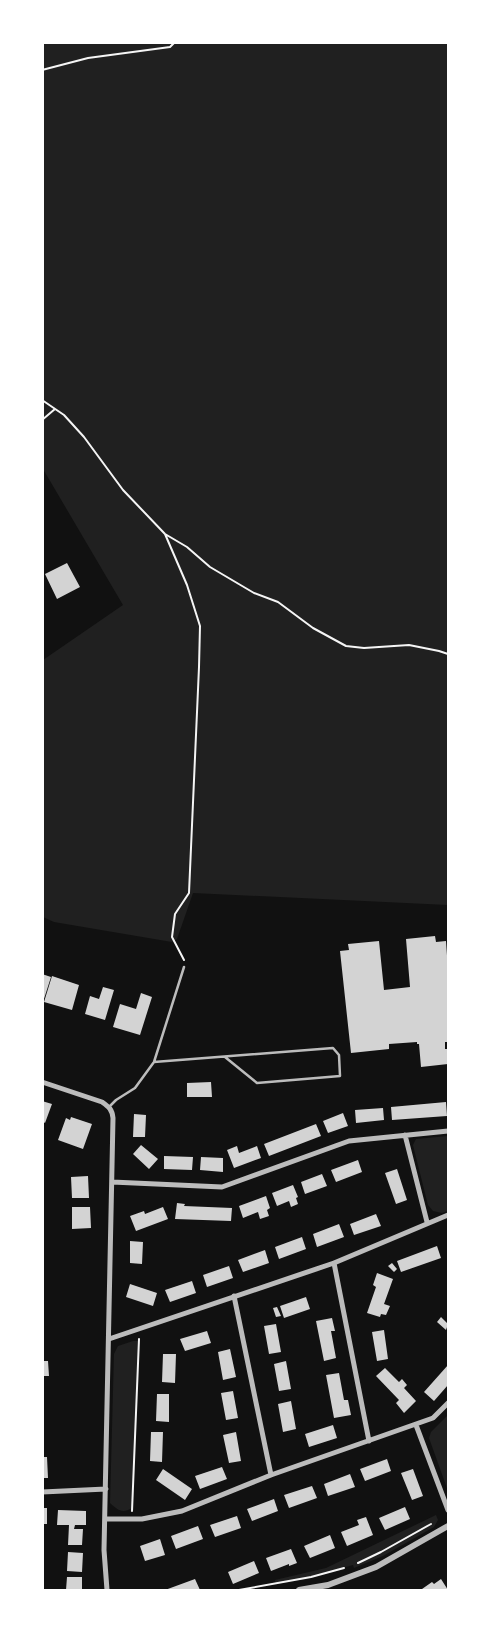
<svg xmlns="http://www.w3.org/2000/svg" width="491" height="1633" font-family="'DejaVu Sans',sans-serif">
  <style>
    .green { fill: #202020 }
    .building { fill: #d3d3d3 }
    .lines { fill: none; stroke-linecap: round; stroke-linejoin: round }
    .path { stroke: #f5f5f5; stroke-width: 2 }
    .service { stroke: #bcbcbc; stroke-width: 2.5 }
    .minor { stroke: #bcbcbc; stroke-width: 5 }
    .tertiary { stroke: #bcbcbc; stroke-width: 6 }
  </style>
  <rect width="100%" height="100%" fill="#111"/>
  <!-- green -->
  <path class="green" d="M42 43H448V905L193 893 177 939 172 942 54 922 43 917V660L123 605 43 469Z
    M448 1136V1211L442 1213 433 1211 428 1205 413 1145 416 1139Z
    M133 1341H139L132 1508C122 1514 118 1510 110 1503L114 1354 118 1346Z
    M448 1415V1491L429 1438 431 1432Z
    M436 1515 438 1520 434 1527 383 1556 354 1568 353 1565 311 1577 276 1584 275 1580 326 1568Z"/>
  <!-- building -->
  <path class="building" d="M67 563 80 587 57 599 45 574Z
    M435 936 436 942 446 941 448 970V1042H445V1049H448V1064L421 1067 419 1044H417V1042L389 1044V1049L351 1053 340 951 349 950 348 944 379 941 384 990 410 987 406 939Z
    M42 974 51 977 43 1002H42Z
    M52 976 79 985 72 1010 44 1002Z
    M103 987 114 990 105 1020 85 1014 90 996 99 999Z
    M141 993 152 997 140 1035 113 1027 120 1004 136 1009Z
    M211 1082 212 1097H187V1083Z
    M42 1101 52 1104 45 1123 42 1121Z
    M446 1102 447 1116 392 1120 391 1107Z
    M383 1108 384 1120 356 1123 355 1110Z
    M343 1113 348 1126 328 1133 323 1121Z
    M134 1114 146 1115 145 1137H133Z
    M71 1117 92 1124 83 1149 58 1140 66 1118 70 1120Z
    M316 1124 321 1136 269 1156 264 1144Z
    M141 1145 158 1159 149 1169 133 1154Z
    M237 1146 239 1153 257 1146 261 1158 234 1168 227 1150Z
    M164 1156 193 1157 192 1170 164 1169Z
    M201 1157 223 1158V1172L200 1170Z
    M358 1160 362 1172 336 1182 331 1170Z
    M397 1169 407 1200 396 1204 385 1173Z
    M322 1174 327 1186 305 1194 301 1182Z
    M88 1176 89 1198H72L71 1177Z
    M293 1185 298 1197 296 1198 298 1204 291 1207 289 1201 277 1206 272 1193Z
    M266 1196 270 1208 267 1210 269 1216 260 1219 258 1212 243 1218 239 1206Z
    M177 1203 185 1204 184 1206 232 1208 231 1221 175 1219Z
    M72 1207H90L91 1228 72 1229Z
    M163 1207 168 1219 136 1231 130 1216 144 1211 145 1214Z
    M376 1214 381 1226 354 1235 350 1224Z
    M339 1224 344 1237 317 1247 313 1234Z
    M302 1237 306 1249 279 1259 275 1247Z
    M130 1241 143 1242 142 1264 130 1263Z
    M437 1246 441 1258 401 1272 397 1261Z
    M265 1250 269 1263 243 1272 238 1260Z
    M392 1263 397 1269 394 1272 388 1266Z
    M229 1266 233 1278 207 1287 203 1275Z
    M377 1273 393 1279 384 1304 390 1306 386 1315 381 1314 380 1317 367 1313 376 1287 373 1285Z
    M192 1281 196 1293 170 1302 165 1290Z
    M130 1284 157 1293 153 1306 126 1297Z
    M306 1297 310 1309 284 1318 280 1306Z
    M277 1307 281 1316 276 1317 273 1308Z
    M441 1317 448 1324 446 1330 437 1322Z
    M332 1318 335 1331H331L336 1358 324 1361 316 1321Z
    M276 1324 281 1352 269 1354 264 1326Z
    M384 1330 388 1359 377 1361 372 1332Z
    M207 1331 211 1343 185 1351 180 1339Z
    M230 1349 236 1377 223 1380 218 1352Z
    M163 1354H176L175 1383 162 1382Z
    M42 1361H48L49 1376H42Z
    M286 1361 291 1389 279 1391 274 1364Z
    M448 1365V1385L434 1401 424 1392Z
    M385 1368 399 1382 402 1379 407 1385 404 1388 416 1401 404 1413 396 1403 399 1400 376 1376Z
    M339 1373 344 1400H348L351 1415 334 1418 326 1375Z
    M233 1391 238 1418 226 1420 221 1393Z
    M157 1394H169V1422L156 1421Z
    M291 1401 296 1429 283 1432 278 1404Z
    M333 1425 337 1438 309 1447 305 1434Z
    M151 1432H163L162 1462 150 1461Z
    M236 1432 241 1461 229 1463 223 1435Z
    M42 1457H47L48 1478H42Z
    M387 1459 391 1471 365 1481 360 1469Z
    M222 1467 227 1479 200 1489 195 1476Z
    M163 1469 192 1489 185 1500 156 1480Z
    M413 1469 423 1496 412 1500 401 1473Z
    M350 1474 355 1487 328 1496 324 1484Z
    M312 1486 317 1498 289 1508 284 1495Z
    M274 1499 278 1511 252 1521 247 1509Z
    M405 1507 410 1519 385 1530 379 1518Z
    M42 1508H47V1524H42Z
    M58 1510 86 1511V1525H75L74 1529H83L82 1545H68L69 1525H57Z
    M237 1516 241 1528 215 1537 210 1525Z
    M366 1517 373 1535 347 1546 341 1532 359 1525 357 1520Z
    M198 1526 203 1539 176 1549 171 1536Z
    M330 1535 335 1548 310 1558 304 1546Z
    M160 1539 165 1555 145 1561 140 1546Z
    M291 1549 297 1563 289 1566V1564L271 1571 266 1558Z
    M68 1552 83 1553 82 1572 67 1571Z
    M254 1561 259 1573 233 1584 228 1572Z
    M67 1577H82V1590H66Z
    M195 1579 200 1590H165Z
    M441 1579 448 1590H423L422 1589 432 1582 434 1584Z"/>
  <g class="lines">
    <!-- path -->
    <path class="path" d="M42 70 88 58 170 47 175 42
      M42 400 64 415 84 437 123 490 165 534 187 547 210 567 254 593 278 602 313 628 346 646 364 648 409 645 439 651 448 654
      M42 420 55 409
      M165 534 187 585 200 626 199 667 189 893 175 914 172 937 184 960
      M132 1511 139 1339
      M358 1563 381 1552 431 1524
      M239 1590 311 1577 344 1568"/>
    <!-- service -->
    <path class="service" d="M154 1062 333 1048 339 1055 340 1076 257 1083 225 1057
      M109 1107 116 1100 135 1088 154 1062 184 967"/>
    <!-- minor -->
    <path class="minor" d="M42 1082 102 1102C109 1107 112 1109 113 1118L104 1550 107 1590
      M405 1135 427 1222
      M112 1182 222 1187 349 1141 448 1131
      M334 1263 369 1441
      M234 1296 271 1475
      M109 1339 334 1263 448 1215
      M416 1425 448 1510
      M42 1492 106 1489
      M105 1519H142L182 1511 271 1475 433 1418 448 1403"/>
    <!-- tertiary -->
    <path class="tertiary" d="M299 1590 328 1585 376 1567 448 1526"/>
  </g>
  <!-- border -->
  <rect width="491" height="1633" fill="none" stroke="#ffffff" stroke-width="88"/>
</svg>
